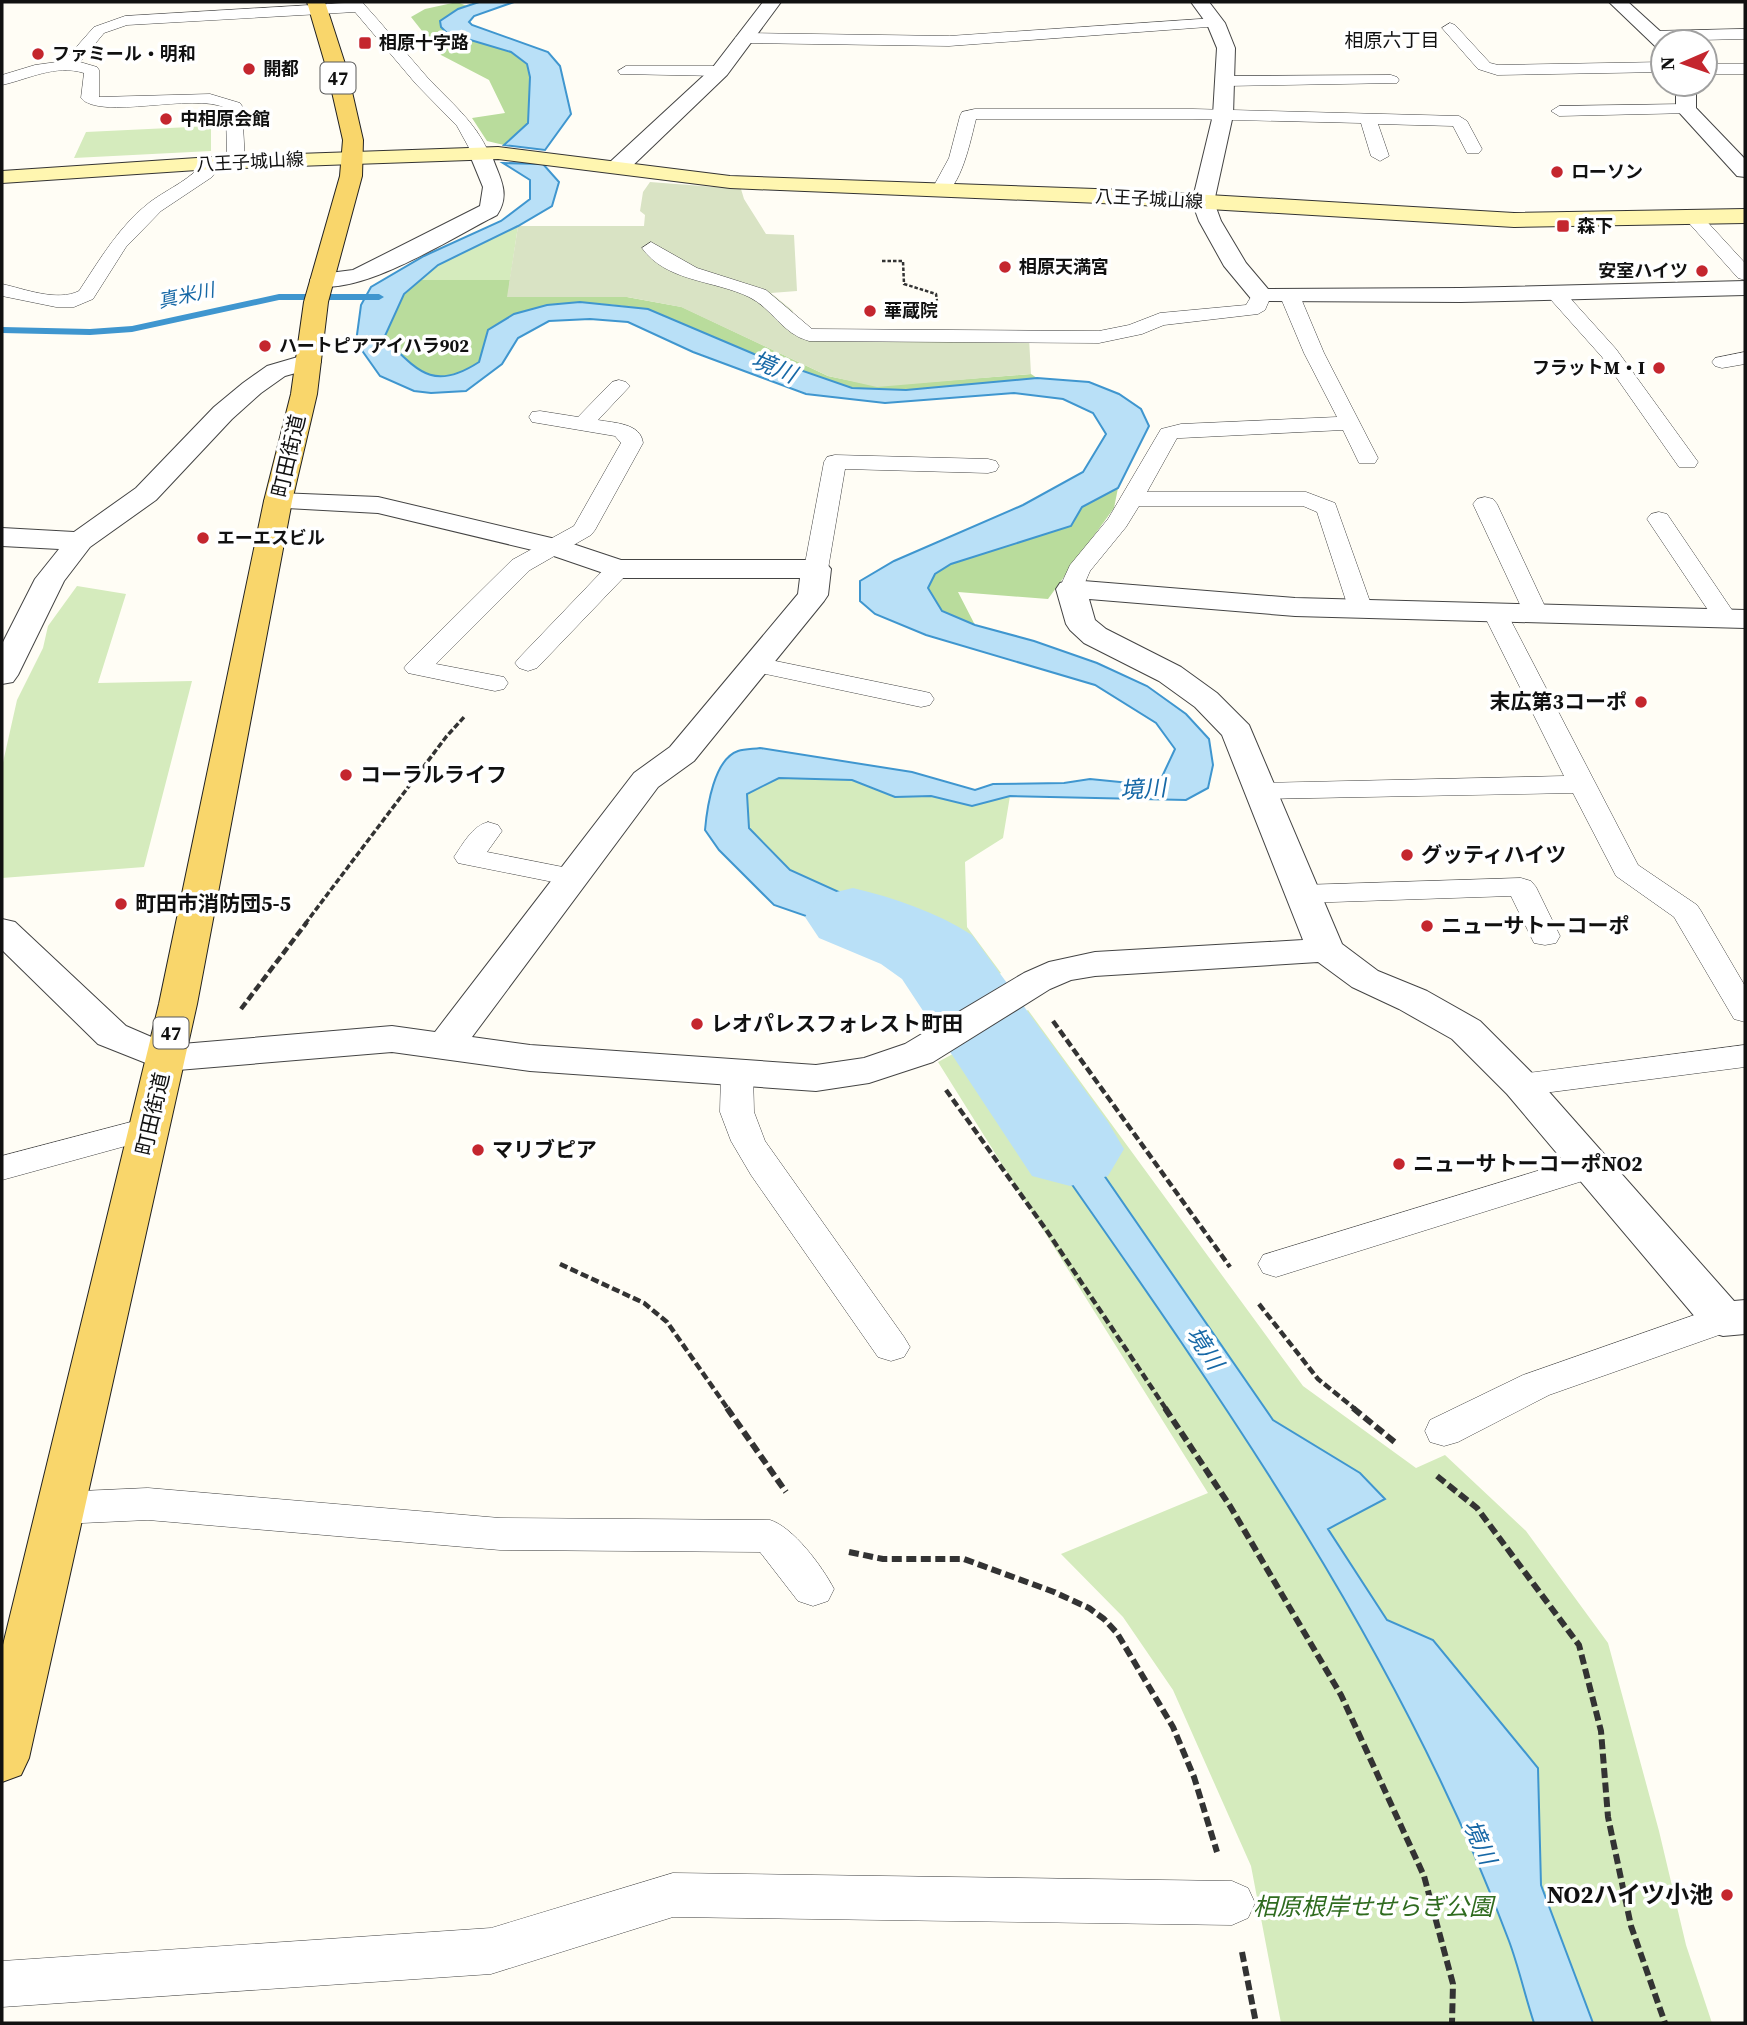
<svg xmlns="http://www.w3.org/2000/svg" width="1747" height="2025" font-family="'Source Serif 4','Noto Sans JP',serif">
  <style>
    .green { fill: #d5ebbd }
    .forest { fill: #b9dc9c }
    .cemetery { fill: #d9e3c4 }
    .water { fill: #b9e0f7; stroke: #3f96cf; stroke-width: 2 }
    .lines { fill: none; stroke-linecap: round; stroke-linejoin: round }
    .stream { fill: #3f96cf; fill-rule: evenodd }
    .river { fill: #b9e0f7; fill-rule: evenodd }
    .lane-casing { stroke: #444; stroke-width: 1 }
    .street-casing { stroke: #444; stroke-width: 2 }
    .secondary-casing { stroke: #333; stroke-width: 2 }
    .primary-casing { stroke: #222; stroke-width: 2 }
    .path-far3 { stroke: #333; stroke-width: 2.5; stroke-dasharray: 3.5 2; stroke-linecap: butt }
    .path-far2 { stroke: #333; stroke-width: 3.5; stroke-dasharray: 6 2.5; stroke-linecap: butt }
    .path-far1 { stroke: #333; stroke-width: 4.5; stroke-dasharray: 8 3.5; stroke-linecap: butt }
    .path { stroke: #333; stroke-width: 6; stroke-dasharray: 10 4.5; stroke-linecap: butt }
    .lane { fill: #fff; fill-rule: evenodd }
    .street { fill: #fff; fill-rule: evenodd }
    .secondary { fill: #fff6b0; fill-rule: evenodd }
    .primary { fill: #f9d66b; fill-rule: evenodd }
    .poi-dot { fill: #c4262e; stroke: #fff; stroke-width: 2.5 }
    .labels { text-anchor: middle; stroke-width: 7; stroke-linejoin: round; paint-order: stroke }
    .far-poi-label { font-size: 18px; font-weight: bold; fill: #111; stroke: #fff; text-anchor: start }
    .far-street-label { font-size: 18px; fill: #111; stroke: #fff }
    .far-neighbourhood-label { font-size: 19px; fill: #111; stroke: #fff }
    .shield { fill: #fff; stroke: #585858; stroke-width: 2 }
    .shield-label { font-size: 19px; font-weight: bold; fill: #111 }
    .far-water-label { font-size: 19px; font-style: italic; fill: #1768a6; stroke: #fff }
    .street-label { font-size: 21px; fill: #111; stroke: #fff }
    .poi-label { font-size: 21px; font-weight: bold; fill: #111; stroke: #fff; text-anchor: start }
    .water-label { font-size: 23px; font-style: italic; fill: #1768a6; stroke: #fff }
    .near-poi-label { font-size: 24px; font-weight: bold; fill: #111; stroke: #fff; text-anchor: end }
    .near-park-label { font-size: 24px; font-style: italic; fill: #2f6b1f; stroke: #fff }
  </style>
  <rect width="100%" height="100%" fill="#fffdf5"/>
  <!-- green -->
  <path class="green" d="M211 126V151L74 158 86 132Z
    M518 226 510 280H420L438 265Z
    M77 586 126 594 98 683 192 681 144 867 2 878V767L17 700 43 648 48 626Z
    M778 778 852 780 895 797 931 796 972 806 1010 796 1003 838 965 862 967 927 1001 973 980 985 923 930 790 870 749 828 747 794Z
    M1028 1010 1303 1386 1416 1468 1445 1455 1526 1531 1608 1643 1659 1831 1686 1945 1712 2023H1593L1541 1885 1537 1768 1433 1640 1387 1620 1328 1529 1385 1499 1360 1473 1273 1420 1001 1026Z
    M973 1043C1172 1330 1386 1612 1509 1941 1519 1968 1525 1996 1534 2023H1281L1251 1866 1173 1690 1123 1617 1061 1554 1208 1493 938 1062Z"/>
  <!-- forest -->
  <path class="forest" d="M457 2 467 6 458 9 483 43 511 52 527 64 530 77 528 123 504 145 487 141 472 118 505 113 489 80 441 55 411 17 425 9Z
    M420 280H510L508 297H627L682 307 828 376 877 386 1031 374 1037 378 906 390 852 388 754 354 648 309 616 305 580 302 547 305 488 330 479 362C433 392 418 371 384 338L404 294Z
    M1118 488 1114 508 1048 599 958 592 975 625 942 611 928 588 935 574 951 564 1070 526 1082 507Z"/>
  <!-- cemetery -->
  <path class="cemetery" d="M650 182 741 189 744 199 766 234 794 235 797 291 771 293 793 311 794 327 803 334 1029 338 1031 374 877 387 828 376 681 307 627 297H507L518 226H644L645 215 640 211 643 192Z"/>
  <!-- water -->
  <path class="water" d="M479 2H514L474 16 469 22 472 25 548 52 560 66 571 114 545 150 504 145 528 123 530 77 527 64 511 52 447 33 441 27 440 21 458 9Z
    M503 163 543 164 559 182 552 206 518 226 438 265 404 294 384 338C418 371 433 392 479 362L488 330 514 314 547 305 580 302 648 309 754 354 852 388 906 390 1037 378 1089 382 1119 394 1141 409 1149 426 1118 488 1082 507 1071 526 951 564 935 574 928 588 942 611 975 625 1034 641 1097 663 1147 686 1186 714 1209 739 1213 765 1208 788 1186 800 1010 796 972 806 931 796 895 797 852 780 779 778 747 794 749 828 790 870 923 930 980 985 947 1003 916 954 774 905 719 850 705 830C707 807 714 759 738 751 745 749 754 749 760 748L912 772 975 790 993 784 1064 783 1090 779 1140 784 1160 781 1175 749 1156 723 1095 685 926 635 875 614 860 601V581L894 561 1023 505 1083 472 1106 434 1093 413 1063 399 1014 393 885 403 806 394 693 352 628 322 590 319 549 321 518 338 502 364 466 391 431 393 414 391 380 376 356 342 361 305 371 287 424 256 501 221 530 199V180Z
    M1001 1026 1273 1420 1360 1473 1385 1499 1328 1529 1387 1620 1433 1640 1538 1768 1541 1885 1593 2023H1534C1525 1996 1519 1968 1509 1941 1386 1612 1172 1330 973 1043Z"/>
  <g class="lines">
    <!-- stream -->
    <path class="stream" d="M279 294H379L384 297 379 300H279L132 332 90 335 2 333V327L90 329 132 326Z"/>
    <!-- river -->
    <path class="river" d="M853 888C895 898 936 912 972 935L1108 1122 1124 1149 1108 1176 1070 1186 1032 1176 902 979 881 964 819 938 805 917 819 896Z"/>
    <!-- lane casing -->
    <g class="lane-casing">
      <path id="lane" d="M362 2C384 26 405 52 427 77 450 102 475 121 489 153L486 157H474L457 126 416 84 355 12 127 25 104 33 80 62 97 67 99 70V97L210 94 240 103 242 106 245 162 236 167 227 162 226 108C193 92 100 121 81 98L84 73C55 64 29 79 2 85V75L35 65 64 61 94 27 125 16Z
        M1216 18 1224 23 1221 26 949 46 743 43 735 38 743 33 949 36Z
        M1450 23 1455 25 1490 63 1498 65 1663 62V72L1497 75 1478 69 1442 28Z
        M1745 29V39L1654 41 1646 36 1654 31Z
        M1705 64H1745V74H1705Z
        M626 66H720L728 71 720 76 620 74 618 71Z
        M1391 75 1397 77 1399 80 1397 83 1225 86 1217 81 1225 76Z
        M1686 104 1692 105 1694 109 1692 113 1559 116 1551 111 1559 106Z
        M975 109H1193L1459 116 1467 121 1482 149 1479 153H1467L1453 126 1378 124 1389 156 1380 161 1371 156 1361 123 1193 119H976C971 138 961 191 940 196L934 195 931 191 949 158 960 116 962 112Z
        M212 158 221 163 212 177 161 211 126 247 93 299 74 307H56L2 296V284C25 289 57 302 79 291 100 259 120 225 150 202 169 188 193 179 206 159Z
        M1694 213 1700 214 1745 263V280L1738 278 1688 222 1685 218 1688 214Z
        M651 242 697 268 766 290 812 329 1099 331 1129 325 1160 313 1246 305 1254 292 1261 290 1271 296 1265 310 1258 314 1164 325 1142 334 1099 343 809 341C782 334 772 308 749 297 714 280 666 282 642 248Z
        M1554 286 1561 288 1616 349 1698 462 1695 467H1679L1602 357 1544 292Z
        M1290 290 1300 296 1324 353 1378 458 1375 463H1359L1343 430 1181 438H1177L1147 492H1306L1335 503 1373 610 1370 615 1361 617 1352 615 1349 610 1317 512 1303 506H1139L1126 527 1090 571 1080 594 1071 596 1062 594 1059 589 1070 565 1108 519 1161 429 1181 424 1337 417 1304 353 1280 296Z
        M1745 352V364L1722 368 1715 366 1712 362 1715 358Z
        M619 380 626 382 630 386 598 420C614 423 641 423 643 443L595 530 591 535 530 570 436 664 504 677 508 683 504 689 495 691 408 673 404 668 408 663 512 560 574 526 621 443 615 436 532 422 529 417 532 412 540 411 578 417 612 382Z
        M835 455 988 459 996 461 999 466 996 471 988 473 845 469 828 569 825 574 816 576 807 574 804 569 824 462 827 457Z
        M1485 497 1493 499 1497 504 1548 613 1545 618 1536 620 1527 618 1524 613 1473 504 1477 499Z
        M1659 512 1667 514 1736 616 1733 621 1724 623 1715 621 1712 616 1647 519 1651 514Z
        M618 562 627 564 630 569 627 574 537 668 528 671 519 668 515 663 519 658 609 564Z
        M1495 606 1504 608 1507 613 1638 865 1697 905 1701 911 1745 986V1022L1734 1019 1674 917 1616 876 1573 793 1262 799 1252 797 1248 791 1252 785 1262 783 1564 776 1483 613 1486 608Z
        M756 657 921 691 930 693 934 699 930 705 921 707 747 670 743 665 747 660Z
        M488 822 498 825 502 831 487 852 583 871 588 877 583 883 573 886 458 863 454 857C463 844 472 826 488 822Z
        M1521 878 1531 881 1536 887 1560 936 1556 943 1545 945 1534 943 1511 896 1303 903 1293 900 1288 894 1293 888 1303 885Z
        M1745 1045V1067L1521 1096 1509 1093 1505 1085 1509 1077 1521 1074Z
        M737 1062 748 1065 753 1073 754 1112 765 1141 904 1337 910 1347 904 1357 891 1361 878 1357 751 1175 731 1141 720 1112 721 1073 726 1065Z
        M150 1117 162 1120 167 1128 162 1136 2 1180V1156Z
        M1593 1154 1605 1158 1610 1166 1605 1174 1276 1277 1263 1273 1258 1264 1263 1255Z
        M1723 1305 1736 1309 1741 1319 1736 1329 1549 1395 1458 1442 1444 1446 1430 1442 1425 1431 1430 1420 1523 1375Z
        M148 1488 500 1518 770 1520C793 1527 822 1566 834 1589L828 1601 813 1606 798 1601 760 1552 500 1550 148 1520 60 1524 46 1519 40 1508 46 1497 60 1492Z
        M673 1873 1232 1881 1248 1888 1255 1903 1248 1918 1232 1925 673 1917 491 1974 2 2007V1961L491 1928Z"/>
    </g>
    <!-- street casing -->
    <g class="street-casing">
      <path id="street" d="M763 2H781L727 75 626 172H610L607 167 610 162 713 67Z
        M1191 2H1209L1225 23 1235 48 1233 115 1214 202 1221 221 1246 263 1268 289 1461 288 1745 281V295L1461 302 1253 301 1224 266 1199 221 1192 202 1213 115 1217 48 1207 24Z
        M1609 2H1628L1672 42H1663V49L1656 47Z
        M1681 84H1701L1696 93V108L1745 159V177L1737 176 1676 109V93Z
        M480 147 487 149 491 153C498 176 512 192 497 215 453 237 361 297 314 285L310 280 314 275 353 270 480 206 483 187 469 153 473 149Z
        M308 354 317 357 321 362 317 367 285 376 261 393 232 419 156 500 90 547 64 581 18 675 13 682 2 684V644L35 579 59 549 2 546V528L74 532 136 488 214 407 243 383 267 366Z
        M278 493 378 497 564 541 621 560H816L826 563 831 569 828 595 824 601 694 761 658 787 472 1037 530 1045 816 1065 864 1058 905 1044 1024 973 1049 962 1095 952 1303 940 1222 735 1195 707 1159 681 1084 643 1070 630 1066 624 1056 589 1060 583 1071 580 1295 598 1745 610V628L1295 616 1089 599 1095 620 1106 629 1181 667 1217 693 1249 725 1342 944 1378 971 1427 991 1480 1021 1535 1076 1734 1301 1745 1300V1334L1723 1336 1707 1331 1507 1094 1452 1039 1399 1009 1352 987 1318 962 1095 976 1071 980 1050 989 933 1062 869 1083 816 1091 530 1071 392 1052 166 1071 98 1044 2 950V919L15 922 126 1026 170 1045 392 1026 435 1032 634 773 670 747 798 594 800 578H618L545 553 378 513 268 507 264 501 268 495Z"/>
    </g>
    <!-- secondary casing -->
    <g class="secondary-casing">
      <path id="secondary" d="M498 147 730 176 1124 190 1514 213 1745 209V223L1514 227 1124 204 730 188 498 159 212 169 2 183V171L212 157Z"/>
    </g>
    <!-- primary casing -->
    <g class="primary-casing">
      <path id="primary" d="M307 2H325L347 70 363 140 362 176 328 302 317 394 292 501 197 1004 29 1758 21 1775 2 1782V1649L159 1004 264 501 291 394 304 302 340 176 343 140 327 70Z"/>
    </g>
    <!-- path-far3 -->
    <path class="path-far3" d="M278 64 296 65
      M882 261H903L904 284 936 294 937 301"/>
    <!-- path-far2 -->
    <path class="path-far2" d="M305 924 446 737 465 716"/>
    <!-- path-far1 -->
    <path class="path-far1" d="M241 1009 307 922
      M1053 1021 1230 1267
      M946 1090 1047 1231 1166 1409
      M560 1264 644 1303 667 1322 728 1409
      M1259 1304 1318 1379 1355 1409"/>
    <!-- path -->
    <path class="path" d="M727 1408 786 1492
      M1165 1408 1230 1506 1341 1695 1424 1876 1453 1984 1452 2023
      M1353 1408 1397 1444
      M1437 1476 1477 1508 1579 1645 1601 1731 1608 1817 1631 1926 1665 2023
      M849 1552 883 1559H964L1054 1592 1089 1608 1104 1619 1117 1633 1173 1727 1194 1777 1217 1852
      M1242 1952 1256 2023"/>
    <!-- lane -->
    <use href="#lane" class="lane"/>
    <!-- street -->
    <use href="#street" class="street"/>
    <!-- secondary -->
    <use href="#secondary" class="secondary"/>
    <!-- primary -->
    <use href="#primary" class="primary"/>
  </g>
  <!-- markers -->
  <g class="poi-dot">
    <rect x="358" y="36" width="14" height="14" rx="3.5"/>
    <circle cx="38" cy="54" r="7"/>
    <circle cx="249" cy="69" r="7"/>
    <circle cx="166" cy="119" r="7"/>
    <circle cx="1557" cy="172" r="7"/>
    <rect x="1556" y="219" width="14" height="14" rx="3.5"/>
    <circle cx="1005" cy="267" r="7"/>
    <circle cx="1702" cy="271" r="7"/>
    <circle cx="870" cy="311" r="7"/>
    <circle cx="265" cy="346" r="7"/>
    <circle cx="1659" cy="368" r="7"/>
    <circle cx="203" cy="538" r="7"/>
    <circle cx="1641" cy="702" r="7"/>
    <circle cx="346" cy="775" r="7"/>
    <circle cx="1407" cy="855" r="7"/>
    <circle cx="121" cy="904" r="7"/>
    <circle cx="1427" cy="926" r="7"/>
    <circle cx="697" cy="1024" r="7"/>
    <circle cx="478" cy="1150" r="7"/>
    <circle cx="1399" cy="1164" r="7"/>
    <circle cx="1727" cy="1895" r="7"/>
  </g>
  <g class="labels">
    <!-- far-poi labels -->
    <g class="far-poi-label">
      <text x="379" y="49">相原十字路</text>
      <text x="52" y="60">ファミール・明和</text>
      <text x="263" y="75">開都</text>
      <text x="180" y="125">中相原会館</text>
      <text x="1571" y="178">ローソン</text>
      <text x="1577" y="232">森下</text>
      <text x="1019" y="273">相原天満宮</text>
      <text x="1688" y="277" text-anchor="end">安室ハイツ</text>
      <text x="884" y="317">華蔵院</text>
      <text x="279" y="352">ハートピアアイハラ902</text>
      <text x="1645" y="374" text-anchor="end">フラットM・I</text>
      <text x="217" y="544">エーエスビル</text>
    </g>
    <!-- far-street labels -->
    <g class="far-street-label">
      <text transform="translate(250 162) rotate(-3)" y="6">八王子城山線</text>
      <text transform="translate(1149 199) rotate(3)" y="6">八王子城山線</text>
    </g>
    <!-- far-neighbourhood labels -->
    <g class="far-neighbourhood-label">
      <text x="1392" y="47">相原六丁目</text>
    </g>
    <!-- shield labels -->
    <g class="shield">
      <rect x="320.5" y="62.5" width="35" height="31" rx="5"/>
      <rect x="153.5" y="1017.5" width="35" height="31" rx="5"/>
    </g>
    <g class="shield-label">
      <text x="338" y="85">47</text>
      <text x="171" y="1040">47</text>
    </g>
    <!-- far-water labels -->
    <g class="far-water-label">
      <text transform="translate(186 295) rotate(-12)" y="7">真米川</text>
    </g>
    <!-- street labels -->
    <g class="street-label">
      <text transform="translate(289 456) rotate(-77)" y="7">町田街道</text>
      <text transform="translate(153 1114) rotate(-77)" y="7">町田街道</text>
    </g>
    <!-- poi labels -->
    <g class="poi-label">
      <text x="1627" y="709" text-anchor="end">末広第3コーポ</text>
      <text x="360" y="782">コーラルライフ</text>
      <text x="1421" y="862">グッティハイツ</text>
      <text x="135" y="911">町田市消防団5-5</text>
      <text x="1441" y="933">ニューサトーコーポ</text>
      <text x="711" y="1031">レオパレスフォレスト町田</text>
      <text x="492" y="1157">マリブピア</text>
      <text x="1413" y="1171">ニューサトーコーポNO2</text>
    </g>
    <!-- water labels -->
    <g class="water-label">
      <text transform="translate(774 367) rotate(22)" y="8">境川</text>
      <text transform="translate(1143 789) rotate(-4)" y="8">境川</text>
      <text transform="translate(1205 1348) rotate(57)" y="8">境川</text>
      <text transform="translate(1480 1842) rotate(66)" y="8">境川</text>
    </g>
    <!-- near-poi labels -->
    <g class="near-poi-label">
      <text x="1713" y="1903">NO2ハイツ小池</text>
    </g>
    <!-- near-park labels -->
    <g class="near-park-label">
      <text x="1373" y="1915">相原根岸せせらぎ公園</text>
    </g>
  </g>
  <!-- border -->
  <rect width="1747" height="2025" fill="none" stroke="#111111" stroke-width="7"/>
  <!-- north arrow -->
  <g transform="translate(1684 63) rotate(268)"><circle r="33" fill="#ffffff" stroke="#a0a0a0" stroke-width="2"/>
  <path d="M0-5L12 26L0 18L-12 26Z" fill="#c4262e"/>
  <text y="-10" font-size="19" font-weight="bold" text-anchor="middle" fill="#111111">N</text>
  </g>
</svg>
